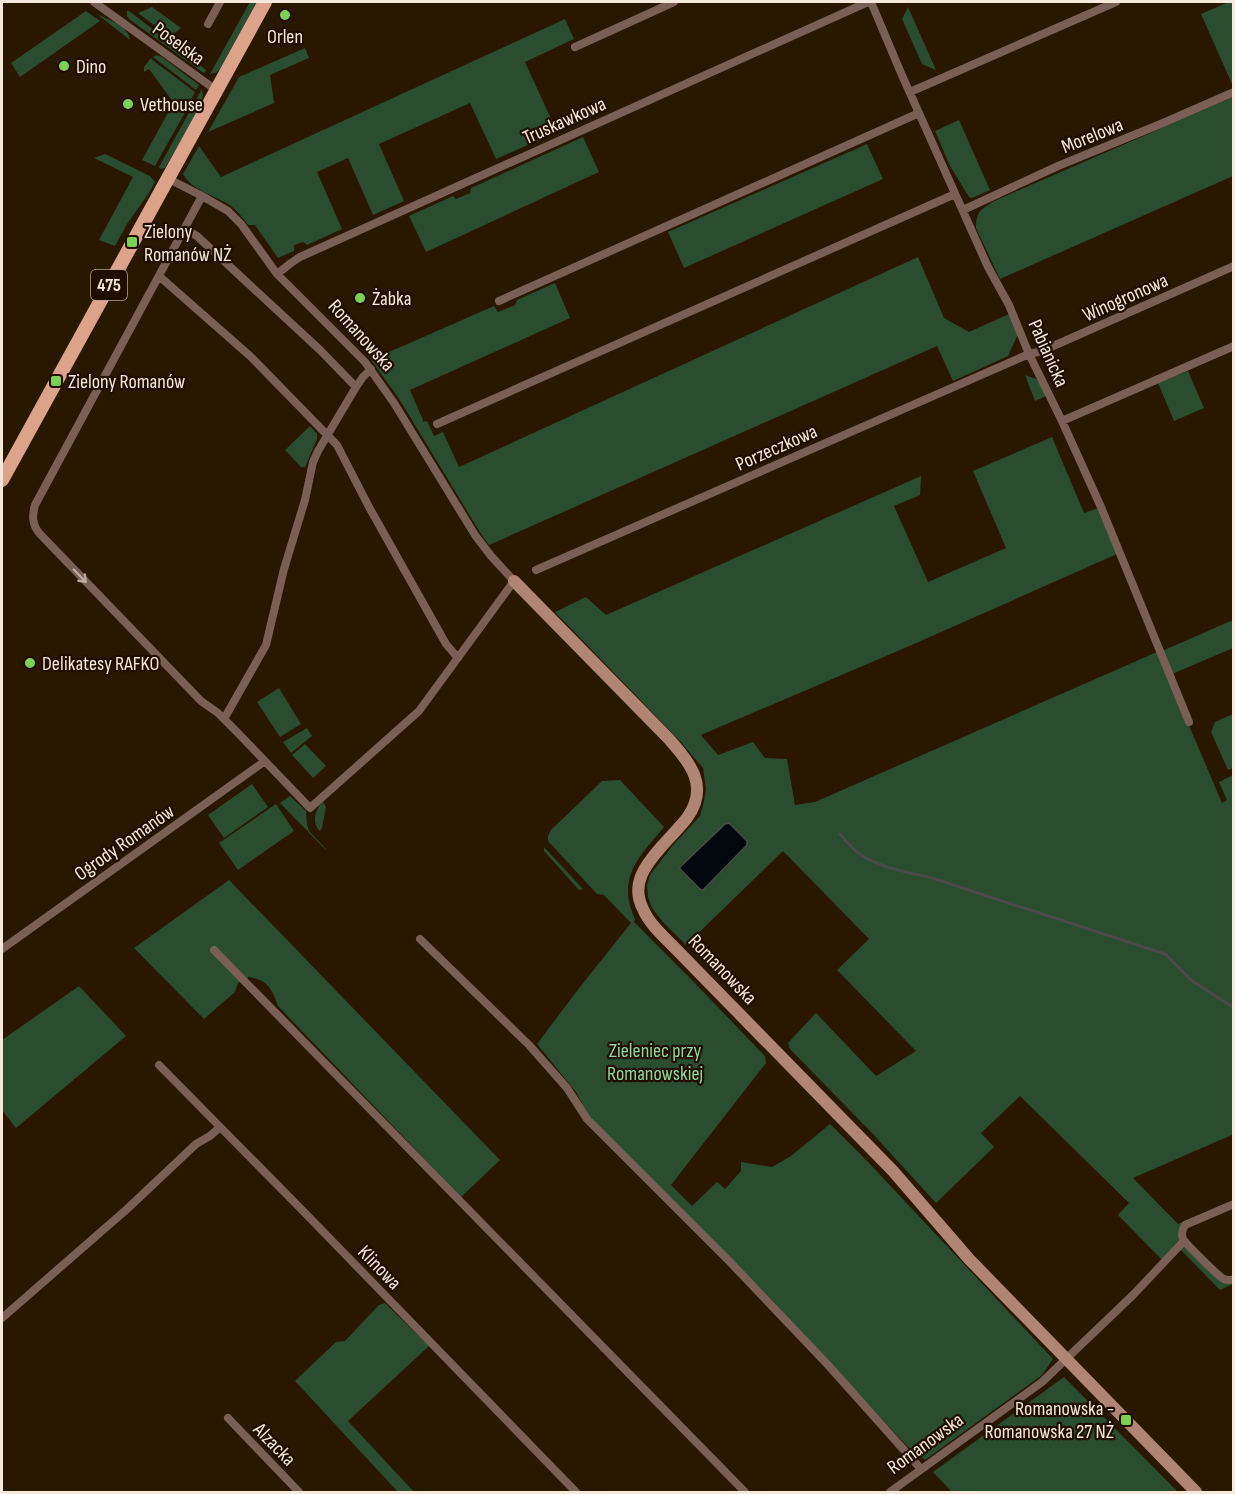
<svg xmlns="http://www.w3.org/2000/svg" width="1235" height="1494" font-family="'Sofia Sans Condensed',sans-serif">
  <style>
    .green { fill: #294d2e }
    .water { fill: #00070d; stroke: #4a4a4a; stroke-width: 1.5 }
    .lines { fill: none; stroke-linecap: round; stroke-linejoin: round }
    .stream { stroke: #4a4a4a; stroke-width: 3 }
    .street { stroke: #7a5f54; stroke-width: 8 }
    .secondary { stroke: #b18573; stroke-width: 12 }
    .primary { stroke: #dca38b; stroke-width: 14 }
    .oneway { stroke: #beaa9e }
    .poi-dot { fill: #7cd155; stroke: #200d00; stroke-width: 2 }
    .labels { text-anchor: middle; stroke-width: 4.5; stroke-linejoin: round; paint-order: stroke }
    .shield { fill: #200d00; stroke: #b6a699; stroke-width: 1.5 }
    .shield-label { font-size: 18px; font-weight: bold; fill: #f6e8da }
    .poi-label { font-size: 20px; fill: #f6e8da; stroke: #200d00; text-anchor: start }
    .street-label { font-size: 20px; fill: #f6e8da; stroke: #200d00 }
    .park-label { font-size: 20px; fill: #8ed997; stroke: #200d00 }
  </style>
  <rect width="100%" height="100%" fill="#2a1700"/>
  <!-- green -->
  <path class="green" d="M250 2H259L221 69 215 73 210 74Z
    M1229 2H1234V84H1232L1201 14Z
    M152 7 181 28 170 37 138 13Z
    M908 7 936 70 922 64 902 19Z
    M86 11 100 21 20 77 11 63Z
    M127 11H129L206 70 205 73 202 72 129 19 127 16Z
    M97 14C109 20 129 26 130 40Z
    M565 19 574 39 525 62 557 132 496 159 470 103 379 144 404 201 373 215 348 158 317 172 342 229 307 245 303 242 294 245V251L278 258 255 225H248C242 217 236 209 228 204 213 195 192 190 183 174L199 146 221 177Z
    M305 48 309 58 270 75 274 103 208 132 239 77Z
    M156 55 162 57 199 85 196 90 153 57Z
    M151 58 155 62 195 92 183 116 155 166 142 160 169 111 176 106 149 69 144 72V67Z
    M202 89 203 95 200 109 165 168 160 169 159 167Z
    M1233 97V176L1000 279 976 228C976 211 981 210 994 201Z
    M959 120 990 190 972 198 969 197 950 166 935 131Z
    M583 137 599 172 426 252 409 216 453 196 456 199 470 193 471 188Z
    M867 144 883 179 684 268 668 232Z
    M105 154 150 176 155 182 149 193 127 224 115 246 99 240 133 177 94 158Z
    M918 257 944 318 969 332 1009 314 1018 334 1008 356 953 381 937 346 489 545 481 534 398 397 386 381 370 358 375 352 380 356 494 306 498 312 515 305 517 300 555 283 570 318 410 390 423 420 422 422 427 421 434 436 443 432 459 467Z
    M1188 371 1204 408 1174 421 1158 383Z
    M1025 375 1039 380 1046 396 1035 401Z
    M310 426 317 434V439L305 467H301L285 450Z
    M1052 437 1084 513 1098 508 1117 554 914 644 701 735 718 755 753 742 765 758 787 759 795 805 815 802 1157 652 1179 702 1222 803 1227 800 1219 782 1233 775 1234 1134 1133 1178 1178 1224 1185 1221 1182 1237 1233 1284 1220 1290 1179 1248 1165 1263 1118 1215 1129 1203 1020 1096 981 1133 994 1147 936 1203 872 1133 790 1049 788 1043 816 1013 876 1076 916 1051 837 970 869 939 783 851 686 945 663 922 652 908 648 897 647 885 650 875 673 845 700 816 704 801 706 789 703 768 679 740 555 612 586 597 606 615 921 476 920 495 894 506 928 582 1006 548 973 471Z
    M1233 620V648L1172 674 1162 651Z
    M279 688 301 724 280 737 257 702Z
    M1233 714V768L1228 770 1211 732 1215 722Z
    M307 728 312 736 291 753 283 742Z
    M305 744 326 766 313 778 292 755Z
    M620 780 664 827C639 857 616 878 635 919L634 922 689 977 765 1056 766 1063 671 1185 692 1206 717 1182 725 1189 741 1171V1162L772 1167 791 1156 830 1124 868 1162 1053 1359 1042 1375 925 1460 907 1446 771 1299 589 1116 576 1092 537 1044 580 987 631 923 604 895 597 894 548 841V836L551 830 602 781Z
    M252 784 268 807 224 838 208 815Z
    M290 796 306 811 307 824 309 831 326 849V850L280 803Z
    M323 802 326 807 322 828 320 831C311 823 315 809 323 802Z
    M276 804 294 831 238 870 219 843Z
    M544 847 583 889 579 890 544 851Z
    M229 880 500 1160 461 1197 278 1006C272 989 268 980 249 977L238 983 235 992 204 1019 134 948Z
    M79 986 126 1036 16 1128 2 1110V1040Z
    M385 1303 429 1346 348 1421 414 1492H398L295 1381 336 1342 345 1341 379 1305Z
    M1064 1377 1178 1492H952L933 1472Z"/>
  <!-- water -->
  <path class="water" d="M729 823 747 841V845L703 890 700 889 680 869V867L725 824Z"/>
  <g class="lines">
    <!-- stream -->
    <path class="stream" d="M840 834C845 840 850 846 856 851 876 868 908 872 932 878L1165 954 1191 980 1234 1008"/>
    <!-- street -->
    <path class="street" d="M94 2 216 90
      M871 2 901 73 988 267 1009 305 1029 354 1062 421 1101 507 1189 722
      M208 24 220 2
      M575 47 674 2
      M910 92 1116 2
      M167 178 202 196 228 211 241 224 277 274 365 362 394 403 475 535 491 556 514 581 419 711 310 808 235 730 218 713 201 701 40 534C32 525 32 516 35 505L202 196
      M963 210 1058 166 1163 123 1234 92
      M185 229 197 236 320 350 356 387
      M277 274 291 263 300 257 868 2
      M159 276 250 356 337 445 369 507 446 644 458 658
      M499 301 919 113
      M1062 421 1234 346
      M437 424 955 194
      M536 570 1029 354 1042 351 1234 266
      M224 719 266 645 284 569 305 500 313 462 318 451 356 387 363 377 371 369
      M420 939 529 1045 567 1088 587 1119 730 1262 828 1365 921 1469
      M2 949 265 761
      M214 950 745 1492
      M159 1065 305 1213 576 1492
      M1234 1204 1185 1225C1182 1230 1181 1234 1183 1239 1186 1244 1219 1277 1224 1279 1229 1281 1230 1280 1234 1279
      M2 1318 126 1210 196 1144 210 1136 219 1128
      M228 1418 299 1492
      M890 1492 1042 1382 1133 1295 1184 1241"/>
    <!-- secondary -->
    <path class="secondary" d="M514 581 668 738C690 763 710 786 687 818 679 828 670 837 662 846 646 864 630 884 643 909 649 923 661 934 672 945L893 1171 969 1259 1196 1492"/>
    <!-- primary -->
    <path class="primary" d="M2 480 265 2"/>
  </g>
  <!-- one-way arrows -->
  <defs><path id="oneway-shaft" d="M-6 0H5M1.5-3L5.5 0L1.5 3" fill="none" stroke-width="1.6" stroke-linecap="round" stroke-linejoin="round" transform="scale(1.5)"/></defs>
  <use class="oneway" href="#oneway-shaft" transform="translate(80 576) rotate(46)"/>
  <!-- markers -->
  <g class="poi-dot">
    <circle cx="285" cy="15" r="6"/>
    <circle cx="64" cy="66" r="6"/>
    <circle cx="128" cy="104" r="6"/>
    <rect x="126" y="236" width="12" height="12" rx="3"/>
    <circle cx="360" cy="298" r="6"/>
    <rect x="50" y="375" width="12" height="12" rx="3"/>
    <circle cx="30" cy="663" r="6"/>
    <rect x="1120" y="1414" width="12" height="12" rx="3"/>
  </g>
  <g class="labels">
    <!-- shield labels -->
    <rect class="shield" x="91" y="270" width="36" height="30" rx="4.5"/>
    <g class="shield-label">
      <text x="109" y="291">475</text>
    </g>
    <!-- poi labels -->
    <g class="poi-label">
      <text x="285" y="43" text-anchor="middle">Orlen</text>
      <text x="76" y="73">Dino</text>
      <text x="140" y="111">Vethouse</text>
      <text x="144" y="238">Zielony<tspan x="144" dy="23">Romanów NŻ</tspan></text>
      <text x="372" y="305">Żabka</text>
      <text x="68" y="388">Zielony Romanów</text>
      <text x="42" y="670">Delikatesy RAFKO</text>
      <text x="1114" y="1415" text-anchor="end">Romanowska -<tspan x="1114" dy="23">Romanowska 27 NŻ</tspan></text>
    </g>
    <!-- street labels -->
    <g class="street-label">
      <text transform="translate(179 43) rotate(36)" y="7">Poselska</text>
      <text transform="translate(564 120) rotate(-24)" y="7">Truskawkowa</text>
      <text transform="translate(1092 135) rotate(-22)" y="7">Morelowa</text>
      <text transform="translate(1125 297) rotate(-24)" y="7">Winogronowa</text>
      <text transform="translate(362 335) rotate(48)" y="7">Romanowska</text>
      <text transform="translate(1049 353) rotate(66)" y="7">Pabianicka</text>
      <text transform="translate(776 447) rotate(-24)" y="7">Porzeczkowa</text>
      <text transform="translate(124 842) rotate(-35)" y="7">Ogrody Romanów</text>
      <text transform="translate(723 969) rotate(46)" y="7">Romanowska</text>
      <text transform="translate(380 1267) rotate(46)" y="7">Klinowa</text>
      <text transform="translate(925 1443) rotate(-36)" y="7">Romanowska</text>
      <text transform="translate(275 1444) rotate(46)" y="7">Alzacka</text>
    </g>
    <!-- park labels -->
    <g class="park-label">
      <text x="655" y="1057">Zieleniec przy<tspan x="655" dy="23">Romanowskiej</tspan></text>
    </g>
  </g>
  <!-- border -->
  <rect width="1235" height="1494" fill="none" stroke="#f6e8da" stroke-width="6"/>
</svg>
